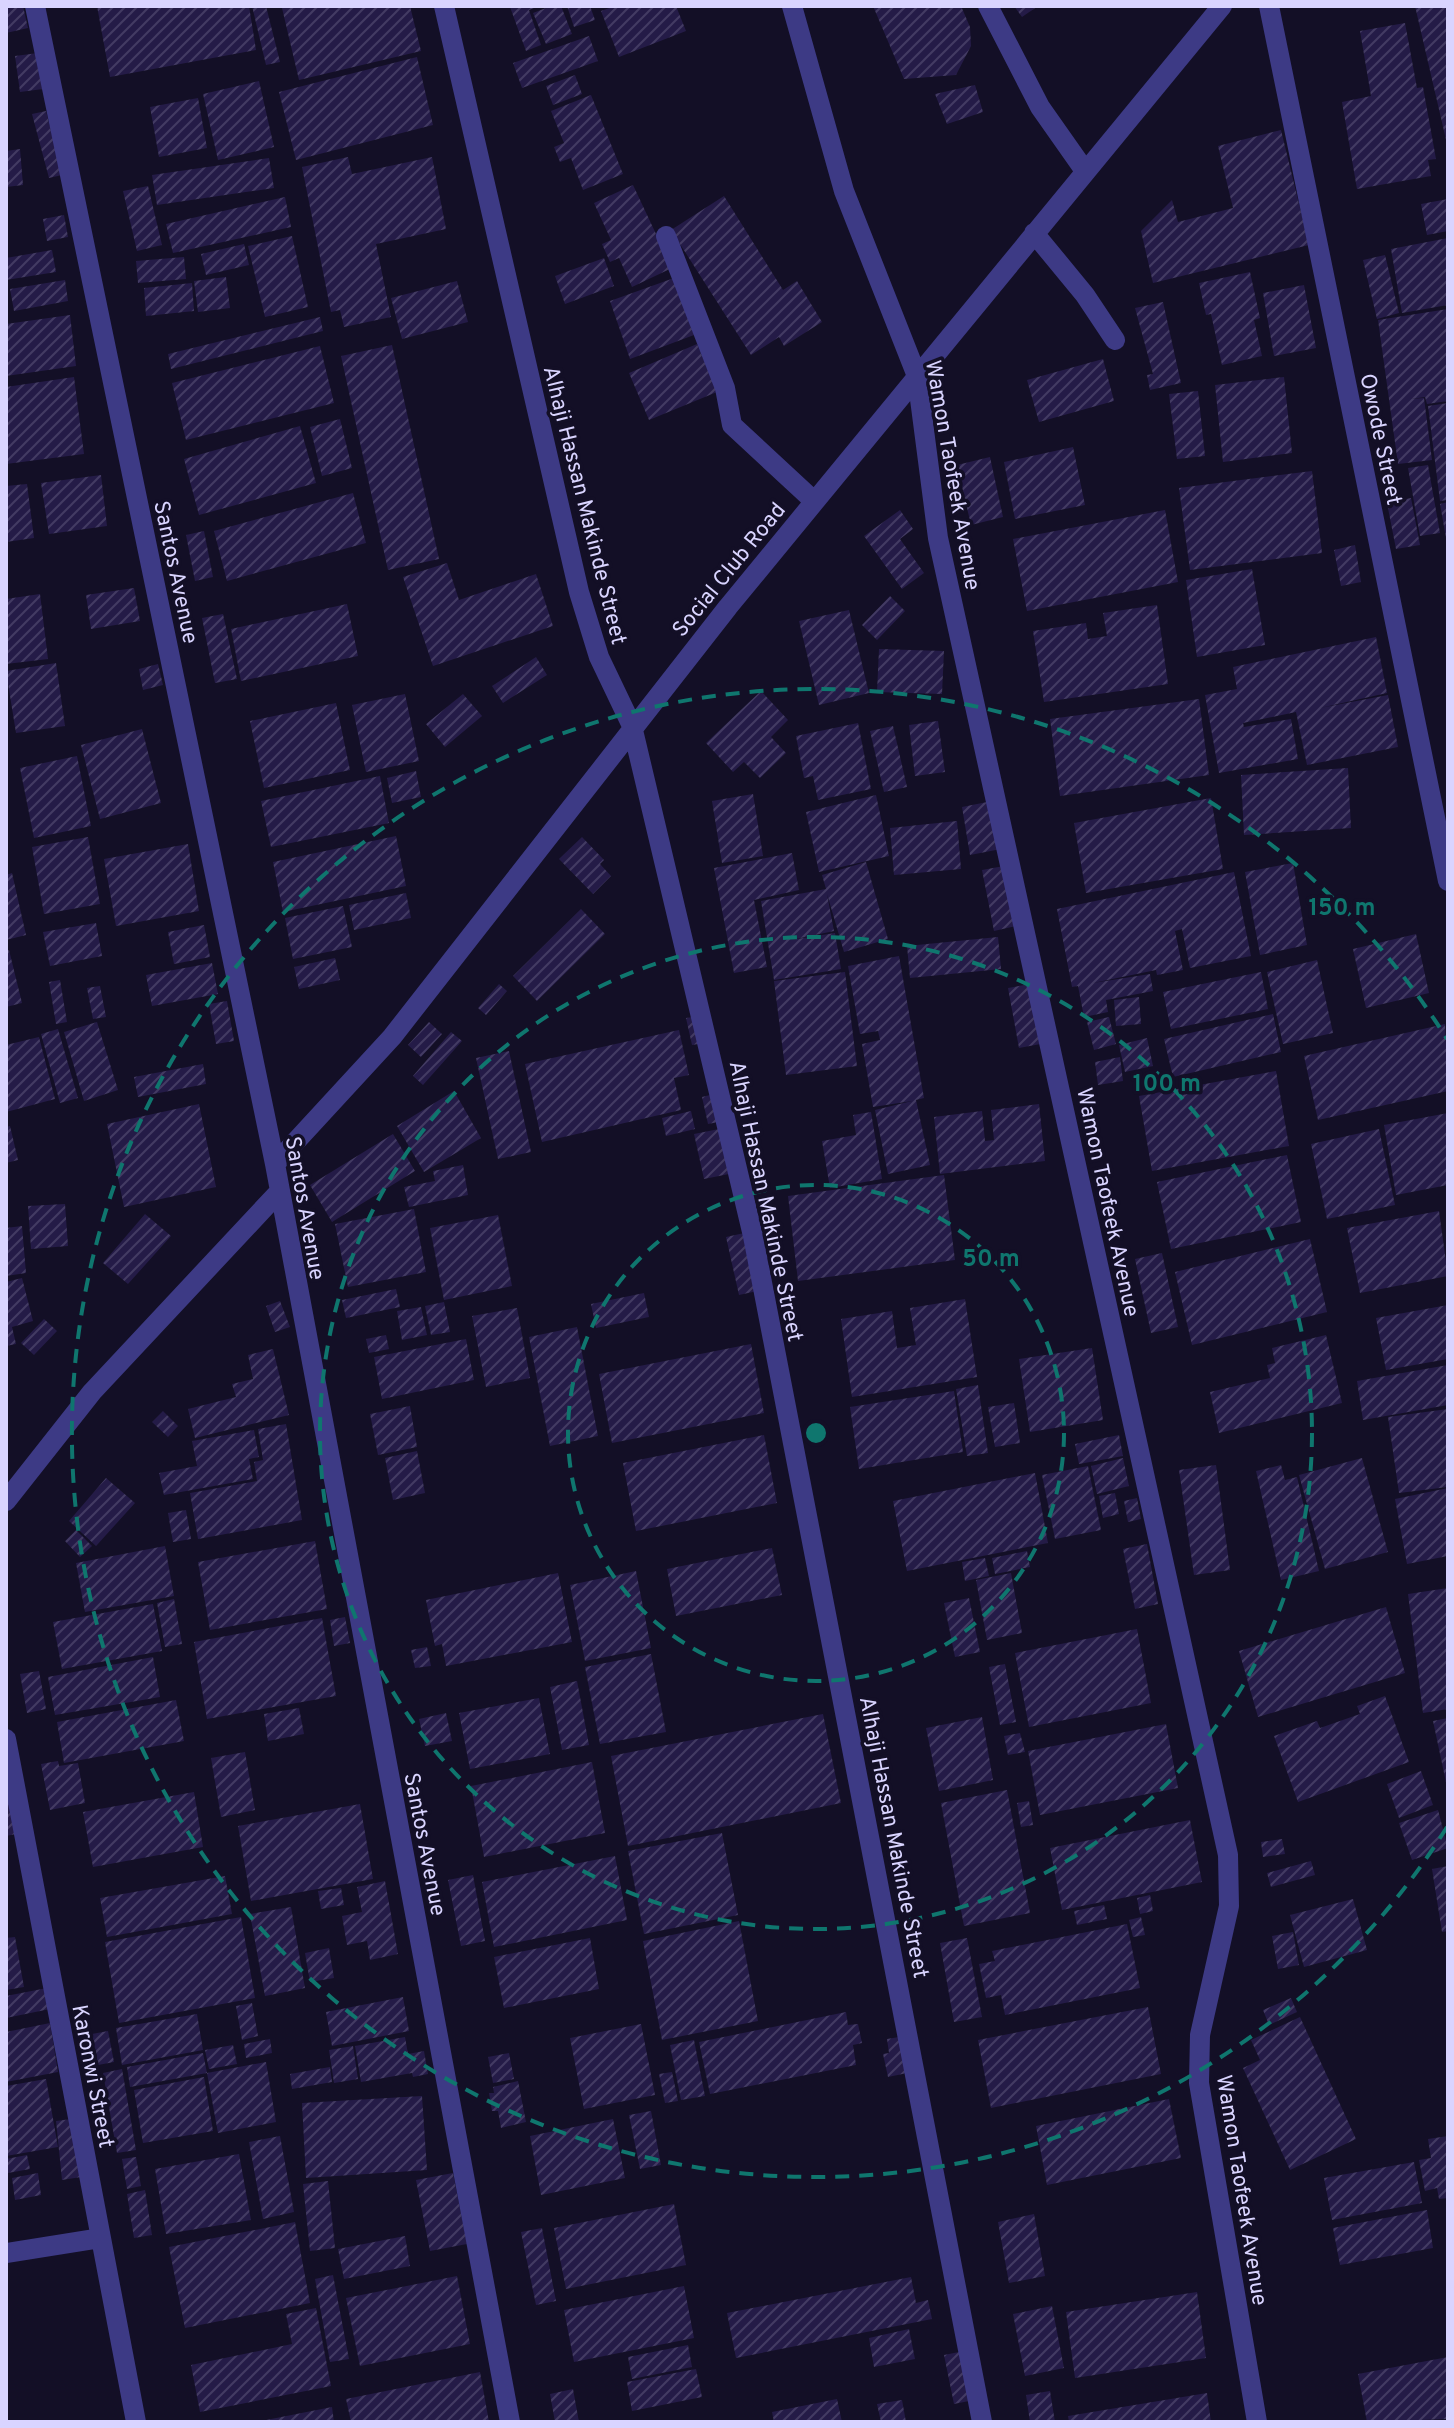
<svg xmlns="http://www.w3.org/2000/svg" width="1454" height="2428" font-family="Overpass,sans-serif">
  <style>
    .building { fill: url(#building-hatch) }
    .lines { fill: none; stroke-linecap: round; stroke-linejoin: round }
    .minor { stroke: #3d3a85; stroke-width: 20 }
    .ring { fill: none; stroke: #0f766e; stroke-width: 4; stroke-dasharray: 14 10 }
    .labels { text-anchor: middle; stroke-width: 7; stroke-linejoin: round; paint-order: stroke }
    .street-label { font-size: 22px; fill: #d9d4ff; stroke: #130f26 }
    .centre { fill: #0f766e; stroke: #130f26; stroke-width: 4 }
    .ring-label { font-size: 24px; text-anchor: middle; font-weight: bold; fill: #0f766e; stroke: #130f26; stroke-width: 7; stroke-linejoin: round; paint-order: stroke }
  </style>
  <defs>
    <pattern id="building-hatch" width="6" height="6" patternUnits="userSpaceOnUse" patternTransform="scale(2)"><rect width="6" height="6" fill="#241b47"/><path d="M-1 1l2-2M0 6l6-6M5 7l2-2" fill="none" stroke="#433b63"/></pattern>
  </defs>
  <rect width="100%" height="100%" fill="#130f26"/>
  <!-- building -->
  <path class="building" d="M6 6H23L28 28 6 33Z
    M97 6H249L256 50 110 77Z
    M252 6H266L280 62 266 65Z
    M291 6H410L421 51 299 80 282 8Z
    M539 6 529 10 541 45 526 51 510 7Z
    M551 6H561L572 34 546 44 533 13Z
    M567 6H590L595 20 574 27Z
    M615 6H676L686 31 619 57 601 11Z
    M873 6H961L970 27 971 46 956 75 904 79Z
    M1014 6H1038L1022 17Z
    M1415 6H1448V144H1447Z
    M1405 23 1417 88 1423 87 1436 159 1428 160 1431 176 1357 189 1342 102 1371 96 1360 31Z
    M589 36 598 61 522 88 513 63Z
    M38 53 43 89 20 92 15 56Z
    M417 57 433 125 296 160 279 92Z
    M575 75 582 94 553 105 546 86Z
    M259 81 274 147 218 160 203 94Z
    M975 85 983 112 947 124 935 94Z
    M591 95 623 174 583 190 571 158 560 162 554 147 564 143 551 111Z
    M198 98 207 148 159 157 150 107Z
    M46 111 62 175 49 178 32 114Z
    M1281 130 1309 245 1153 283 1141 231 1172 200 1178 222 1233 208 1218 146Z
    M20 149 23 185 6 187V151Z
    M348 157 352 174 432 157 446 229 376 244 391 317 344 327 340 310 331 312 302 167Z
    M269 158 274 188 157 205 152 175Z
    M633 185 672 268 632 287 619 258 610 262 602 244 611 240 594 203Z
    M148 186 162 245 137 251 123 191Z
    M724 196 783 290 797 281 822 322 784 346 779 337 751 355 671 230Z
    M285 197 291 227 173 253 166 224Z
    M1448 199V231L1427 235 1421 204Z
    M64 215 68 237 47 241 43 219Z
    M292 236 308 307 265 317 248 246Z
    M1448 238V305L1402 313 1391 249Z
    M244 244 249 265 206 275 201 254Z
    M52 250 56 272 6 280V258Z
    M1385 255 1399 313 1377 319 1363 260Z
    M184 257 186 279 138 283 136 261Z
    M604 258 614 286 565 304 555 276Z
    M1250 272 1260 318 1254 320 1262 356 1222 365 1211 314 1206 315 1199 283Z
    M226 277 230 308 198 312 194 281Z
    M674 278 694 335 630 359 610 301Z
    M65 280 68 301 14 311 10 289Z
    M457 281 468 322 402 339 391 298Z
    M192 283 194 311 146 316 144 288Z
    M1304 285 1316 348 1274 356 1263 293Z
    M1163 302 1181 383 1150 390 1147 375 1153 374 1135 308Z
    M1448 309V401L1427 404 1425 397 1411 399 1424 398 1432 460 1398 464 1378 320Z
    M70 315 76 366 6 376V324Z
    M320 317 323 331 171 369 168 354Z
    M697 344 717 392 649 420 629 373Z
    M392 345 439 559 388 570 341 356Z
    M320 346 334 403 186 440 172 383Z
    M1103 359 1114 401 1039 422 1027 380Z
    M74 377 84 454 6 464V387Z
    M1284 377 1292 453 1223 462 1215 385Z
    M1198 391 1205 456 1177 459 1169 394Z
    M1448 403V500L1440 501 1428 406Z
    M340 419 352 468 322 476 310 427Z
    M300 426 316 483 199 515 184 459Z
    M1073 447 1085 505 1015 519 1004 462Z
    M990 457 1003 517 971 525 957 465Z
    M1428 465 1440 533 1420 536 1408 468Z
    M1312 471 1322 553 1190 570 1179 488Z
    M101 475 107 526 49 534 41 483Z
    M27 484 34 538 6 542V486Z
    M353 493 366 543 227 581 214 531Z
    M1411 498 1420 545 1396 549 1387 503Z
    M1448 502V538H1446L1440 504Z
    M900 510 913 529 900 539 924 573 902 589 864 536Z
    M1165 510 1178 582 1027 611 1013 539Z
    M204 531 213 577 195 581 186 535Z
    M1355 545 1361 582 1341 586 1334 550Z
    M447 563 459 600 536 574 553 626 433 666 403 577Z
    M1252 569 1265 645 1197 657 1186 580Z
    M134 588 140 621 91 629 86 595Z
    M40 594 48 659 6 664V599Z
    M890 596 905 611 877 640 862 625Z
    M347 604 358 656 241 681 231 629Z
    M1157 605 1168 684 1044 702 1033 631 1086 623 1088 639 1107 636 1103 613Z
    M849 610 869 693 819 705 799 621Z
    M223 614 237 679 215 683 202 618Z
    M1376 637 1387 693 1320 708 1388 695 1398 747 1307 765 1296 712 1243 723 1244 727 1291 719 1298 759 1219 773 1205 695 1237 689 1233 667Z
    M879 649 944 651 942 694 877 692Z
    M536 657 547 675 503 703 492 686Z
    M56 663 65 726 16 733 6 671Z
    M158 664 163 685 143 690 139 669Z
    M761 691 788 720 771 737 786 753 760 778 744 762 733 772 706 743Z
    M405 694 419 761 366 772 352 705Z
    M463 694 482 716 445 747 426 724Z
    M1199 699 1209 775 1060 796 1050 719Z
    M336 703 350 770 264 788 250 721Z
    M938 721 945 772 915 776 909 725Z
    M858 723 871 789 818 800 813 776 804 778 796 736Z
    M893 726 907 787 884 792 870 731Z
    M142 729 161 803 100 819 81 745Z
    M77 756 91 826 34 838 20 768Z
    M1348 768 1351 828 1244 835 1241 775Z
    M416 771 421 797 392 803 387 778Z
    M380 776 389 823 271 847 261 801Z
    M753 794 763 856 722 863 712 801Z
    M876 795 889 856 819 872 806 812Z
    M1211 798 1223 869 1086 893 1074 823Z
    M992 801 1001 849 970 855 962 807Z
    M957 821 961 869 894 875 890 828Z
    M396 836 406 886 283 912 273 862Z
    M88 837 100 904 44 914 32 847Z
    M582 837 604 860 600 864 611 876 593 894 559 859Z
    M188 844 199 911 116 926 104 859Z
    M792 853 799 890 754 900 767 967 734 973 714 868Z
    M866 862 888 939 844 952 827 894 834 931 791 940 835 933 841 969 774 980 761 901 826 889 822 875Z
    M1293 863 1307 945 1260 955 1245 872Z
    M1004 866 1016 926 994 931 982 870Z
    M1234 872 1251 956 1190 968 1182 929 1175 931 1183 970 1157 975 1156 970 1093 983 1150 974 1153 991 1106 1000 1108 1012 1084 1017 1078 986 1072 987 1057 909Z
    M12 873 26 935 6 940V875Z
    M406 893 411 918 354 930 349 905Z
    M343 906 352 947 293 959 285 918Z
    M581 909 605 934 537 1001 513 976Z
    M96 923 102 956 50 966 43 932Z
    M204 925 210 957 174 964 168 932Z
    M1416 934 1429 993 1366 1008 1353 949Z
    M998 937 1001 969 910 978 907 946Z
    M9 950 22 1003 6 1007V951Z
    M899 956 924 1098 916 1100 930 1165 888 1174 875 1110 912 1101 873 1107 862 1044 880 1040 878 1031 860 1034 848 966Z
    M335 958 340 980 299 989 294 967Z
    M1317 960 1333 1033 1283 1044 1267 972Z
    M212 963 218 994 152 1006 146 975Z
    M845 972 857 1066 786 1075 774 981Z
    M1261 972 1268 1009 1171 1029 1163 992Z
    M60 980 67 1022 56 1024 49 982Z
    M1035 983 1046 1043 1019 1048 1008 988Z
    M499 984 507 991 486 1015 478 1008Z
    M100 986 106 1017 93 1019 87 988Z
    M1139 997 1141 1024 1116 1026 1114 1000Z
    M227 1001 234 1041 216 1044 209 1004Z
    M1273 1014 1281 1052 1173 1077 1164 1039Z
    M699 1016 705 1043 692 1045 686 1018Z
    M1109 1017 1116 1044 1094 1050 1087 1022Z
    M97 1022 118 1090 84 1101 64 1032Z
    M429 1022 442 1034 421 1057 408 1045Z
    M1445 1024 1448 1091 1318 1120 1304 1056Z
    M58 1029 78 1098 60 1103 41 1034Z
    M679 1030 689 1075 674 1078 681 1110 542 1142 525 1064Z
    M451 1032 462 1041 423 1085 413 1076Z
    M39 1037 55 1099 6 1112V1045Z
    M1147 1038 1153 1066 1125 1072 1119 1045Z
    M509 1051 531 1152 498 1159 476 1058Z
    M1120 1057 1123 1081 1098 1085 1095 1062Z
    M203 1064 206 1084 138 1097 134 1077Z
    M1276 1071 1289 1146 1152 1171 1139 1096Z
    M454 1091 481 1138 424 1172 397 1126Z
    M718 1093 724 1121 708 1124 702 1097Z
    M199 1104 216 1187 124 1207 107 1124Z
    M1039 1104 1045 1161 940 1174 934 1117 982 1111 985 1141 994 1140 991 1110Z
    M691 1111 695 1129 666 1136 662 1118Z
    M871 1112 882 1179 830 1188 822 1141 856 1135 853 1115Z
    M1448 1113V1185L1396 1195 1384 1125Z
    M10 1126 18 1160 6 1163V1127Z
    M719 1129 729 1174 704 1179 694 1134Z
    M1379 1129 1395 1205 1327 1219 1311 1144Z
    M393 1134 415 1171 332 1222 310 1185Z
    M1287 1155 1301 1222 1171 1249 1157 1182Z
    M463 1165 468 1195 409 1207 404 1187 435 1181 433 1171Z
    M944 1175 955 1260 798 1281 788 1196Z
    M65 1204 68 1246 31 1249 28 1206Z
    M414 1209 426 1272 348 1287 335 1224Z
    M1439 1211 1448 1276 1360 1293 1347 1228Z
    M145 1214 171 1236 128 1284 103 1263Z
    M498 1215 512 1286 444 1300 430 1228Z
    M22 1226 26 1273 6 1276V1228Z
    M749 1232 762 1290 739 1295 726 1237Z
    M1310 1239 1327 1312 1192 1345 1175 1272Z
    M1162 1253 1178 1327 1151 1333 1135 1259Z
    M22 1278 33 1321 12 1327 16 1344 6 1346V1282Z
    M396 1289 400 1307 346 1318 342 1300Z
    M644 1293 649 1317 596 1328 591 1304Z
    M965 1299 977 1377 852 1397 841 1319 892 1311 897 1348 916 1345 910 1308Z
    M280 1301 290 1327 275 1332 266 1306Z
    M444 1302 450 1332 431 1335 425 1306Z
    M1448 1305V1359L1386 1370 1376 1318Z
    M421 1307 427 1335 402 1340 397 1311Z
    M517 1308 530 1378 486 1387 472 1316Z
    M44 1319 57 1331 34 1355 21 1343Z
    M577 1327 598 1436 550 1446 529 1337Z
    M386 1335 389 1349 369 1353 366 1339Z
    M1326 1335 1342 1403 1219 1433 1210 1392 1270 1378 1267 1365 1275 1363 1272 1348Z
    M466 1339 474 1380 382 1399 374 1357Z
    M751 1344 764 1413 612 1443 599 1374Z
    M1092 1348 1103 1420 1030 1432 1019 1359Z
    M273 1349 289 1415 195 1438 188 1409 236 1397 232 1384 253 1379 248 1355Z
    M1448 1365V1405L1363 1420 1357 1381Z
    M978 1385 988 1453 967 1456 956 1389Z
    M954 1391 963 1452 859 1469 850 1407Z
    M1014 1403 1020 1443 995 1447 988 1407Z
    M410 1406 417 1447 378 1455 370 1414Z
    M1448 1409V1487L1399 1493 1388 1417Z
    M163 1411 178 1426 168 1437 152 1422Z
    M286 1424 302 1520 198 1539 190 1493 257 1481 254 1462 263 1460 258 1429Z
    M254 1430 259 1457 249 1459 253 1479 164 1495 159 1473 197 1466 192 1441Z
    M764 1435 777 1503 636 1531 623 1463Z
    M1119 1435 1123 1456 1079 1464 1075 1444Z
    M417 1451 425 1493 393 1500 385 1458Z
    M1123 1458 1129 1486 1097 1494 1091 1466Z
    M1362 1458 1388 1552 1325 1569 1299 1475Z
    M1216 1465 1230 1570 1194 1575 1179 1470Z
    M1281 1465 1285 1480 1297 1477 1319 1571 1281 1580 1256 1471Z
    M1088 1466 1101 1530 1055 1539 1042 1475Z
    M1035 1473 1048 1543 907 1571 893 1501Z
    M106 1478 135 1503 96 1546 69 1521Z
    M1448 1488V1556L1407 1564 1395 1499Z
    M1115 1493 1119 1514 1103 1518 1099 1496Z
    M1137 1498 1141 1519 1128 1522 1124 1501Z
    M186 1510 191 1539 173 1542 168 1513Z
    M76 1530 92 1546 80 1557 65 1541Z
    M315 1541 327 1609 210 1630 198 1562Z
    M1147 1544 1158 1604 1135 1609 1123 1549Z
    M165 1546 174 1596 85 1612 76 1563Z
    M772 1548 782 1595 676 1616 667 1569Z
    M1027 1551 1030 1567 995 1574 992 1558Z
    M985 1558 989 1576 965 1581 962 1562Z
    M636 1571 651 1648 585 1661 570 1585Z
    M558 1573 572 1642 446 1666 442 1644 435 1646 426 1600Z
    M1011 1573 1022 1633 987 1640 976 1580Z
    M1448 1588V1709L1423 1713 1408 1594Z
    M969 1598 980 1652 955 1657 944 1603Z
    M174 1599 182 1644 165 1647 157 1603Z
    M153 1604 162 1651 62 1669 53 1622Z
    M1386 1607 1405 1673 1258 1717 1239 1651Z
    M345 1617 350 1643 334 1646 330 1620Z
    M322 1618 336 1696 207 1719 194 1642Z
    M1137 1629 1151 1703 1029 1727 1015 1653Z
    M427 1647 431 1666 415 1668 411 1650Z
    M651 1654 666 1732 600 1744 585 1667Z
    M153 1657 160 1697 55 1715 48 1677Z
    M1005 1664 1016 1722 1000 1725 989 1667Z
    M39 1671 46 1709 27 1713 20 1674Z
    M577 1681 589 1745 562 1750 550 1687Z
    M1385 1696 1409 1762 1298 1802 1274 1736 1317 1721 1320 1728 1360 1714 1357 1706Z
    M539 1698 550 1754 470 1769 459 1713Z
    M176 1700 184 1741 64 1763 57 1722Z
    M299 1708 304 1734 268 1741 264 1714Z
    M446 1713 452 1741 425 1746 419 1719Z
    M823 1714 841 1803 628 1846 611 1756Z
    M982 1717 993 1780 939 1791 926 1728Z
    M1448 1718V1787H1447L1433 1721Z
    M1166 1724 1178 1788 1040 1815 1028 1751Z
    M1020 1733 1025 1752 1008 1755 1004 1736Z
    M245 1752 255 1810 221 1817 211 1758Z
    M58 1761 59 1766 78 1763 85 1803 50 1810 41 1764Z
    M592 1762 605 1833 484 1857 471 1786Z
    M1421 1771 1433 1805 1399 1818 1387 1784Z
    M6 1788 16 1834 6 1836Z
    M1007 1790 1030 1913 964 1926 941 1803Z
    M194 1792 203 1847 93 1867 83 1812Z
    M1029 1801 1033 1825 1021 1827 1017 1803Z
    M360 1804 373 1879 251 1901 238 1826Z
    M1438 1810 1448 1848 1412 1860 1399 1823Z
    M1190 1820 1202 1882 1062 1910 1050 1848Z
    M722 1833 738 1915 644 1934 628 1851Z
    M1282 1839 1285 1854 1263 1857 1261 1842Z
    M615 1856 627 1920 494 1947 482 1882Z
    M1311 1861 1315 1875 1271 1887 1267 1873Z
    M1448 1866V1931L1442 1932 1432 1869Z
    M473 1875 485 1941 461 1946 448 1880Z
    M225 1876 232 1914 107 1937 100 1898Z
    M385 1881 398 1954 370 1960 367 1941 347 1945 342 1916 362 1912 357 1887Z
    M341 1888 344 1905 321 1909 318 1891Z
    M1150 1895 1153 1911 1140 1914 1137 1898Z
    M1353 1899 1367 1950 1304 1967 1290 1915Z
    M1104 1905 1107 1919 1077 1925 1074 1911Z
    M291 1907 305 1988 265 1996 250 1914Z
    M241 1917 255 1998 119 2023 105 1942Z
    M1141 1917 1145 1935 1133 1937 1129 1920Z
    M739 1921 758 2021 662 2040 643 1941Z
    M1127 1924 1140 1988 1005 2015 1001 1995 986 1998 979 1964 995 1961 992 1951Z
    M1293 1932 1299 1965 1278 1969 1272 1936Z
    M15 1937 24 1987 6 1990V1938Z
    M590 1938 599 1989 504 2008 494 1957Z
    M967 1938 982 2017 954 2022 940 1943Z
    M329 1948 334 1978 310 1982 305 1953Z
    M47 1988 50 2009 6 2018V1996Z
    M403 1997 409 2031 332 2046 326 2012Z
    M1291 1998 1297 2012 1269 2025 1263 2010Z
    M252 2003 258 2036 242 2040 236 2006Z
    M1148 2007 1161 2074 991 2108 978 2040Z
    M846 2012 848 2025 858 2024 862 2043 853 2045 856 2065 710 2094 699 2042Z
    M197 2014 203 2050 122 2065 116 2028Z
    M1300 2017 1356 2139 1290 2170 1243 2068 1260 2060 1251 2040Z
    M50 2023 58 2072 6 2082V2032Z
    M641 2024 655 2095 584 2109 570 2038Z
    M108 2031 114 2062 98 2065 92 2034Z
    M905 2036 912 2072 888 2077 883 2054 889 2053 887 2039Z
    M405 2037 408 2054 424 2051 428 2074 413 2077 412 2073 361 2082 355 2046Z
    M270 2039 272 2053 246 2058 244 2044Z
    M694 2040 705 2096 681 2100 670 2045Z
    M233 2045 237 2064 209 2069 205 2050Z
    M353 2046 358 2079 334 2083 329 2050Z
    M203 2053 207 2073 130 2087 127 2067Z
    M509 2053 514 2079 493 2083 488 2057Z
    M266 2062 276 2122 218 2133 207 2073Z
    M330 2067 332 2082 292 2089 290 2074Z
    M122 2069 136 2150 117 2153 103 2073Z
    M672 2072 678 2101 665 2103 659 2074Z
    M204 2077 213 2131 143 2143 134 2090Z
    M46 2079 58 2147 6 2156V2086Z
    M518 2081 526 2122 501 2128 498 2111H492L489 2093H494L493 2087Z
    M422 2096 427 2170 306 2178 302 2103Z
    M1169 2099 1181 2158 1047 2185 1036 2126Z
    M651 2111 661 2165 640 2169 629 2115Z
    M71 2119 81 2177 62 2180 56 2121Z
    M613 2119 625 2178 541 2195 530 2136Z
    M280 2136 294 2212 263 2219 249 2142Z
    M1448 2136V2198L1439 2199 1437 2188 1425 2191 1419 2160 1431 2158 1428 2139Z
    M239 2154 251 2220 166 2234 155 2169Z
    M27 2155 30 2169 8 2173 6 2159Z
    M136 2157 141 2186 127 2189 122 2159Z
    M1414 2162 1422 2203 1332 2220 1324 2178Z
    M38 2173 41 2195 15 2200 12 2178Z
    M453 2173 467 2244 430 2251 416 2180Z
    M328 2181 335 2248 310 2251 303 2184Z
    M145 2190 152 2235 134 2238 127 2194Z
    M674 2204 686 2265 566 2289 554 2228Z
    M1427 2210 1433 2248 1340 2265 1333 2228Z
    M1034 2214 1045 2276 1009 2283 998 2222Z
    M295 2222 310 2303 185 2328 169 2247Z
    M542 2228 556 2301 536 2305 521 2232Z
    M405 2236 410 2266 344 2279 338 2249Z
    M333 2275 349 2359 330 2362 315 2279Z
    M457 2276 470 2344 360 2366 346 2298Z
    M911 2277 916 2303 928 2300 932 2319 736 2358 727 2313Z
    M684 2286 694 2338 574 2362 564 2310Z
    M1197 2292 1206 2358 1075 2378 1066 2312Z
    M1052 2306 1064 2368 1025 2376 1013 2314Z
    M316 2308 331 2386 200 2412 191 2365 292 2344 286 2314Z
    M909 2329 915 2359 874 2367 869 2338Z
    M688 2345 692 2367 632 2379 628 2357Z
    M964 2351 974 2400 954 2404 944 2355Z
    M1448 2357V2419L1367 2422 1358 2374Z
    M696 2369 702 2397 632 2411 627 2382Z
    M480 2372 489 2422H351L346 2399Z
    M573 2389 579 2422H555L550 2394Z
    M1050 2391 1055 2422H1030L1026 2395Z
    M1207 2393 1211 2422H1069L1068 2416Z
    M837 2399 842 2422H774L772 2412Z
    M902 2400 906 2422H881L877 2404Z
    M332 2407 334 2422H261V2421Z"/>
  <g class="lines">
    <!-- minor -->
    <path class="minor" d="M35 6 275 1164 510 2422
      M444 6 579 592 599 657 632 726 753 1236 982 2422
      M792 6 844 191 917 376 938 538 1228 1855 1229 1906 1200 2035 1199 2083 1257 2422
      M988 6 1040 107 1085 171
      M1269 6 1448 881
      M1034 233 1085 295 1115 340
      M666 236 725 388 732 425 814 501
      M275 1164 392 1037 728 607 1222 6
      M6 1501 92 1392 279 1192
      M6 1739 136 2422
      M6 2253 100 2238"/>
  </g>
  <!-- distance rings -->
  <g class="ring">
    <circle cx="816" cy="1433" r="248"/>
    <circle cx="816" cy="1433" r="496"/>
    <path d="M1447 1827A744 744 0 1 1 1447 1039"/>
  </g>
  <g class="labels">
    <!-- street labels -->
    <g class="street-label">
      <text transform="translate(1382 439) rotate(78)" y="8">Owode Street</text>
      <text transform="translate(954 475) rotate(80)" y="8">Wamon Taofeek Avenue</text>
      <text transform="translate(586 505) rotate(76)" y="8">Alhaji Hassan Makinde Street</text>
      <text transform="translate(728 569) rotate(-51)" y="8">Social Club Road</text>
      <text transform="translate(177 572) rotate(78)" y="8">Santos Avenue</text>
      <text transform="translate(767 1201) rotate(78)" y="8">Alhaji Hassan Makinde Street</text>
      <text transform="translate(1109 1202) rotate(78)" y="8">Wamon Taofeek Avenue</text>
      <text transform="translate(306 1208) rotate(80)" y="8">Santos Avenue</text>
      <text transform="translate(895 1837) rotate(79)" y="8">Alhaji Hassan Makinde Street</text>
      <text transform="translate(426 1844) rotate(79)" y="8">Santos Avenue</text>
      <text transform="translate(94 2076) rotate(79)" y="8">Karonwi Street</text>
      <text transform="translate(1243 2190) rotate(81)" y="8">Wamon Taofeek Avenue</text>
    </g>
  </g>
  <circle cx="816" cy="1433" r="12" class="centre"/>
  <g class="ring-label">
    <text x="1342" y="915">150 m</text>
    <text x="1167" y="1091">100 m</text>
    <text x="991" y="1266">50 m</text>
  </g>
  <!-- border -->
  <rect width="1454" height="2428" fill="none" stroke="#d9d4ff" stroke-width="16"/>
</svg>
